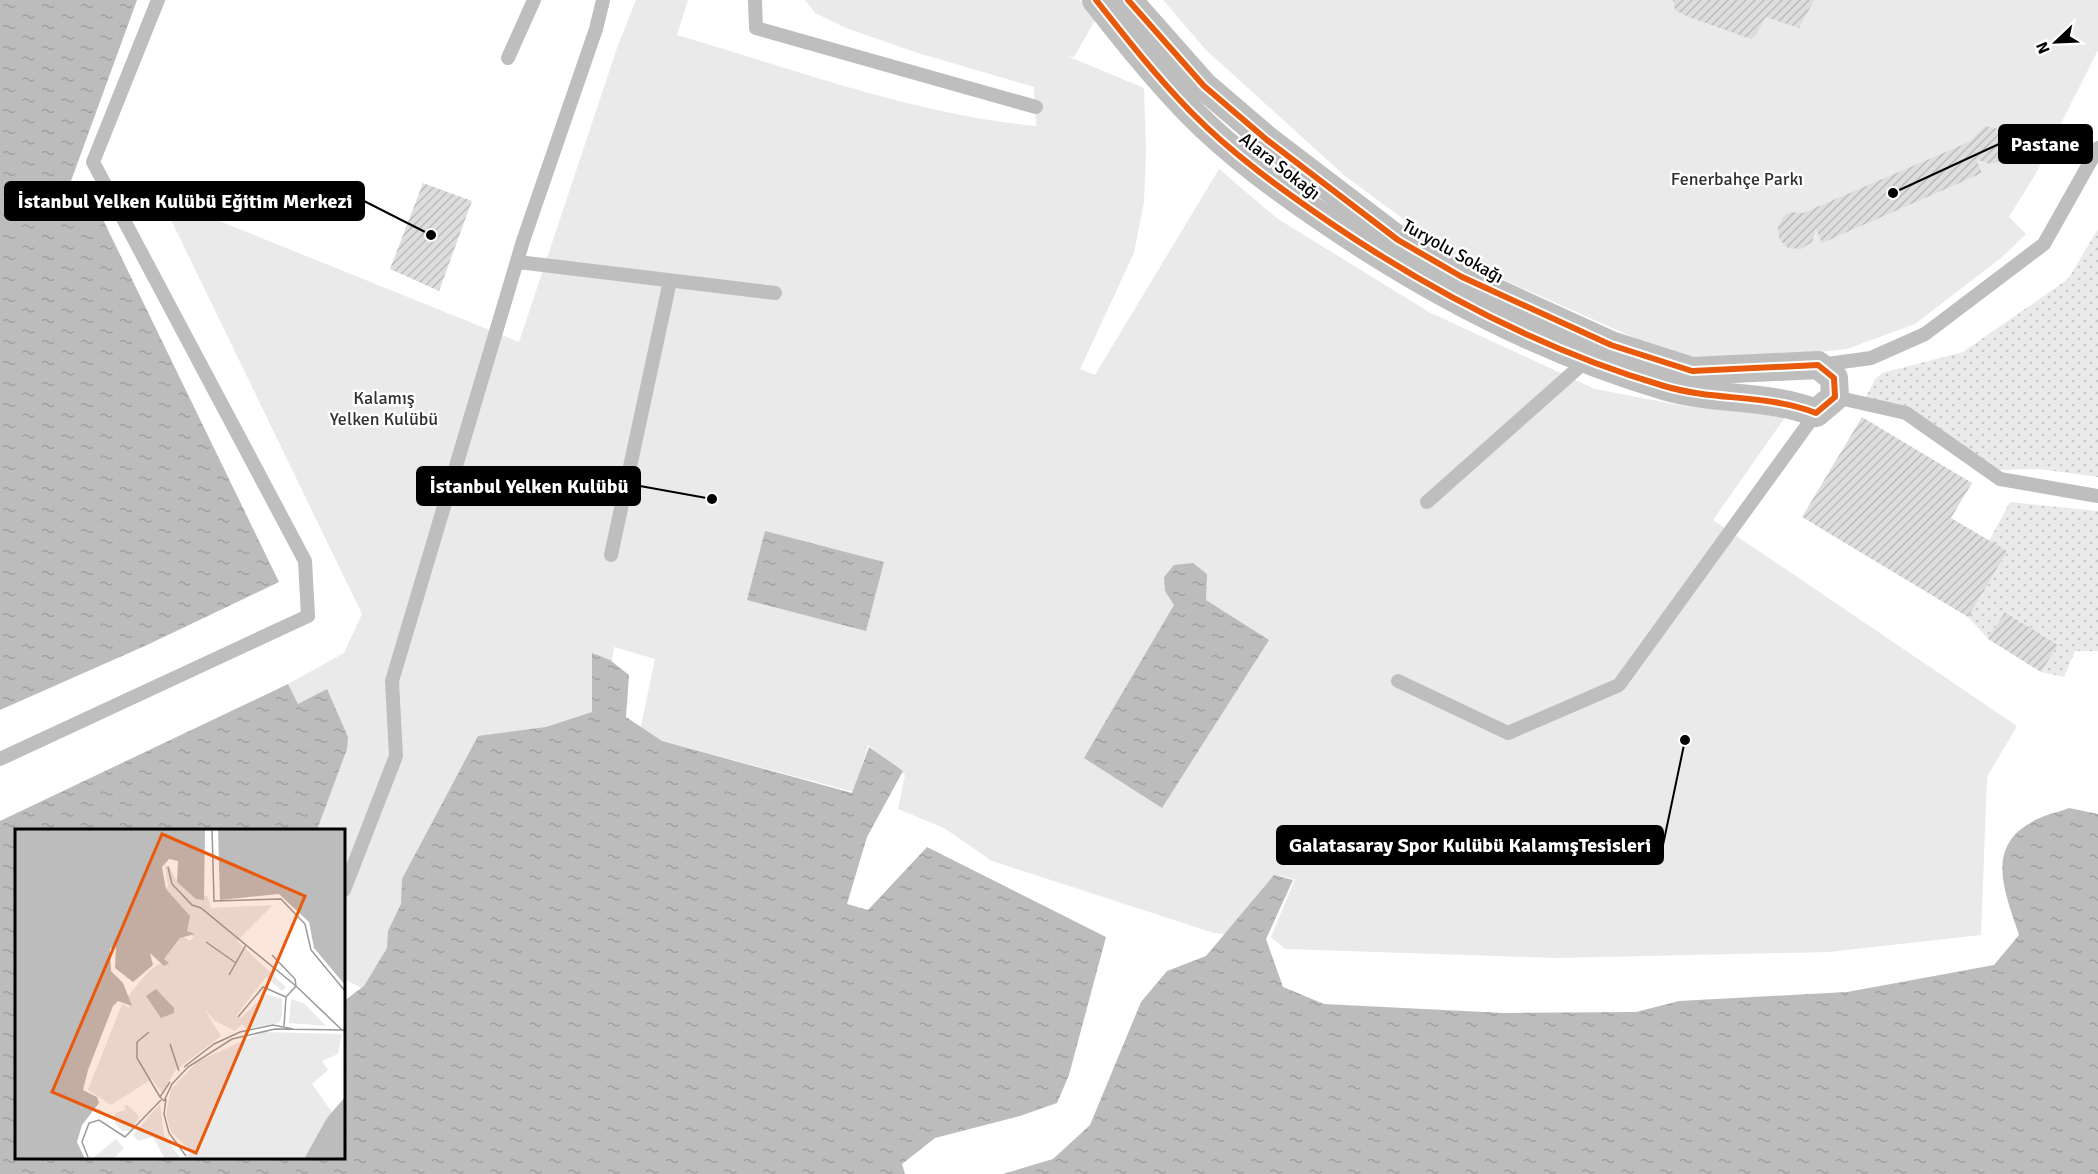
<svg xmlns="http://www.w3.org/2000/svg" width="2098" height="1174" font-family="Signika,sans-serif">
  <style>
    .grass { fill: url(#grass-dots) }
    .park { fill: #eaeaea }
    .water { fill: url(#water-ripples) }
    .building { fill: url(#building-hatch) }
    .lines { fill: none; stroke-linecap: round; stroke-linejoin: round }
    .lane { stroke: #bebebe; stroke-width: 14 }
    .street { stroke: #bebebe; stroke-width: 28 }
    .cycleway-casing { stroke: #fff; stroke-width: 10 }
    .cycleway { stroke: #e8590c; stroke-width: 6 }
    .labels { text-anchor: middle; stroke-width: 5; stroke-linejoin: round; paint-order: stroke }
    .street-label { font-size: 18px; fill: #000; stroke: #fff }
    .park-label { font-size: 18px; fill: #303030; stroke: #fff }
    .inset-road { fill: none; stroke: #999; stroke-width: 1.5 }
    .view { fill: #e8590c; fill-opacity: 0.15; stroke: #e8590c; stroke-width: 3 }
    .inset-edge { fill: none; stroke: #000; stroke-width: 3 }
    .leader { fill: none; stroke: #000; stroke-width: 2 }
    .callout-dot { fill: #000; stroke: #fff; stroke-width: 2 }
    .callout { fill: #000; stroke: #000; stroke-width: 2 }
    .callout-label { font-size: 20px; text-anchor: middle; font-weight: bold; fill: #fff }
  </style>
  <defs>
    <pattern id="grass-dots" width="8" height="8" patternUnits="userSpaceOnUse" patternTransform="scale(1.5)"><rect width="8" height="8" fill="#eaeaea"/><path d="M2 2h.1M6 6h.1" fill="none" stroke="#c7c7c7" stroke-width="1.8" stroke-linecap="round"/></pattern>
    <pattern id="water-ripples" width="26" height="14" patternUnits="userSpaceOnUse" patternTransform="scale(1.5)"><rect width="26" height="14" fill="#bcbcbc"/><path d="M2 4q2-2 4 0t4 0M15 11q2-2 4 0t4 0" fill="none" stroke="#a0a0a0"/></pattern>
    <pattern id="building-hatch" width="6" height="6" patternUnits="userSpaceOnUse" patternTransform="scale(1.5)"><rect width="6" height="6" fill="#ddd"/><path d="M-1 1l2-2M0 6l6-6M5 7l2-2" fill="none" stroke="#bcbcbc"/></pattern>
  </defs>
  <rect width="100%" height="100%" fill="#fff"/>
  <!-- grass -->
  <path class="grass" d="M2098 229V477L2039 469 1998 470 1907 409 1866 397 1875 379 1882 373 1963 352 2068 279Z
    M2010 502 2098 511V651H2075L2064 677 2041 672 2058 645 2006 612 1988 639 1968 617 1989 541Z"/>
  <!-- park -->
  <path class="park" d="M636 0H688L677 35C793 69 916 115 1036 126L1034 87 918 53 846 28 815 13 805 0H1080L1097 17 1074 57 1067 56 1144 88 1146 150 1144 202 1134 253 1080 369 1095 375 1219 169 1278 219 1429 312 1595 389 1684 406 1786 416 1713 520 2017 726 1987 777 1981 935 1829 952 1558 958 1285 949 1271 937 1295 879 1274 875 1235 935 1214 933 992 861 944 828 898 809 905 775 868 745 854 792 639 735 655 659 614 647 603 719 369 992 344 979V830H317L347 749 297 704 288 684 344 653 362 614 160 197 519 342 618 45Z
    M1163 0H2098V50L2035 175 2009 217 2026 234 2001 258 1915 324 1847 349 1731 361 1687 356 1646 343 1459 260 1345 176 1206 50Z"/>
  <!-- water -->
  <path class="water" d="M0 0H137L67 192 92 197 279 582 147 645 0 710Z
    M765 531 884 562 866 631 747 600Z
    M1193 563 1207 574 1206 600 1269 640 1162 808 1084 758 1174 605 1165 591 1164 577 1174 565Z
    M592 653 610 660 629 675 626 717 662 741 852 793 869 747 903 771 867 837 847 904 868 910 927 847 1106 937 1069 1075 1057 1103 1020 1116 935 1138 902 1164 905 1174H0V821L288 684 298 704 327 689 348 737 347 749 317 830H16V1158H344V1001L364 986 387 948 388 931 401 904 402 879 478 736 546 727 592 712Z
    M2069 808 2098 814V1174H1003L1053 1159 1090 1125 1141 1002 1167 971 1206 956 1274 875 1293 880 1266 939 1283 987 1324 1004 1504 1013 1636 1012 1679 1001 1847 992 1994 965 2019 935C2003 887 1983 842 2042 817 2051 813 2060 812 2069 808Z"/>
  <!-- building -->
  <path class="building" d="M1673 0H1814L1799 28 1766 17 1757 33 1751 39 1686 16 1675 10Z
    M1985 126 2002 130 2010 144 2006 156 2001 161 1989 164 1976 159 1982 173 1822 243 1816 229 1812 242 1801 249 1788 248 1779 239 1778 226 1785 215 1791 212 1803 213 1969 142Z
    M423 183 472 201 439 291 390 269Z
    M1862 417 1972 483 1951 518 2007 551 1968 617 1802 517Z
    M2005 612 2058 645 2041 672 1988 639Z"/>
  <g class="lines">
    <!-- lane -->
    <path class="lane" d="M755 0 756 28 1036 107
      M508 58 534 0
      M518 262 775 293
      M1820 365 1871 358 1925 334 2044 244 2098 148
      M1835 397 1906 413 2000 479 2098 496
      M1427 502 1587 360
      M611 555 670 281
      M1398 681 1508 733 1619 685 1816 413
      M0 759 308 616 305 561 93 162 158 0
      M344 890 396 756 392 681 523 241 596 29 603 0"/>
    <!-- street -->
    <path class="street" d="M1096 0C1126 38 1156 76 1190 111 1232 154 1282 190 1332 224 1434 293 1545 351 1664 386 1714 401 1767 394 1816 413L1835 397 1834 378 1818 365 1692 371 1611 345 1462 277 1398 240 1267 140 1204 86 1128 0"/>
    <!-- cycleway casing -->
    <g class="cycleway-casing">
      <path id="cycleway" d="M1096 0C1126 38 1156 76 1190 111 1232 154 1282 190 1332 224 1434 293 1545 351 1664 386 1714 401 1767 394 1816 413L1835 397 1834 378 1818 365 1692 371 1611 345 1462 277 1398 240 1267 140 1204 86 1128 0"/>
    </g>
    <!-- cycleway -->
    <use href="#cycleway" class="cycleway"/>
  </g>
  <g class="labels">
    <!-- street labels -->
    <g class="street-label">
      <text transform="translate(1280 166) rotate(38)" y="6">Alara Sokağı</text>
      <text transform="translate(1453 251) rotate(29)" y="6">Turyolu Sokağı</text>
    </g>
    <!-- park labels -->
    <g class="park-label">
      <text x="1737" y="185">Fenerbahçe Parkı</text>
      <text x="384" y="404">Kalamış<tspan x="384" dy="21">Yelken Kulübü</tspan></text>
    </g>
  </g>
  <!-- overview -->
  <g transform="translate(15 829)">
    <rect width="330" height="330" fill="#fff"/>
    <path d="M145 275 149 306 166 330H150L138 308 123 312 118 306ZM112 276 124 287 116 302H107L100 294V284L111 281 109 277ZM101 310 109 319 98 330 78 329Z" fill="#eaeaea"/>
    <path d="M150 37H154L162 53 181 70 192 66 196 79 258 76 222 112 271 158 267 162 251 148 221 187 226 189 251 165 267 170V187L264 194 231 200 227 195 220 202 200 192 189 180 206 207 160 242 147 264 137 250 96 276 73 261 107 175 115 179 113 167 133 143 144 135 153 134 149 130 167 107 175 112 179 108 171 103 150 60 153 57ZM276 170 290 175 311 197 274 194ZM248 203 327 205 323 225 307 232 313 241 297 255 317 283 289 330H169L176 322 156 303 151 285 156 260 183 232Z" fill="#eaeaea"/>
    <path d="M0 0H190L189 71 181 70 162 53 163 32 154 30 147 38 151 60 175 87 172 102 180 105 165 109 149 130 154 134 149 137 135 124 138 136 118 153 100 139 101 117 95 120 96 142 108 154 117 177 103 172 98 177 73 241 68 261 82 268 84 274 67 296 62 313 70 330H0ZM203 0H330V156L299 119 294 93 264 65 205 71ZM141 160 159 179V184L146 189 131 167ZM330 268V330H289L312 289Z" fill="#bcbcbc"/>
    <path class="inset-road" d="M197 0 199 72 266 70 290 95 296 121 330 162M153 38 157 55 177 76 186 79 281 157 328 202M191 113 221 134M257 126 280 150 281 157 271 168 269 197M214 146 231 116M223 188 248 158 271 168M134 203 122 213V229L145 268M155 215 164 242M169 238 199 215 225 203 258 196 278 200M151 270 149 285 154 304 171 327M149 272 157 255 173 238 217 210 260 200 330 201M149 272 145 268 155 253M73 328 67 313 74 294 84 291 110 308 146 271"/>
    <path class="view" d="M147 5 290 67 181 324 37 263Z"/>
    <rect width="330" height="330" class="inset-edge"/>
  </g>
  <!-- callouts -->
  <path class="leader" d="M1893 193L1999 144M431 235L364 201M712 499L640 486M1685 740L1663 845"/>
  <g class="callout-dot">
    <circle cx="1893" cy="193" r="6"/>
    <circle cx="431" cy="235" r="6"/>
    <circle cx="712" cy="499" r="6"/>
    <circle cx="1685" cy="740" r="6"/>
  </g>
  <g class="callout">
    <rect x="1999" y="125" width="93" height="38" rx="6"/>
    <rect x="5" y="182" width="359" height="38" rx="6"/>
    <rect x="417" y="467" width="223" height="38" rx="6"/>
    <rect x="1277" y="826" width="386" height="38" rx="6"/>
  </g>
  <g class="callout-label">
    <text x="2045" y="151">Pastane</text>
    <text x="185" y="208">İstanbul Yelken Kulübü Eğitim Merkezi</text>
    <text x="529" y="493">İstanbul Yelken Kulübü</text>
    <text x="1470" y="852">Galatasaray Spor Kulübü KalamışTesisleri</text>
  </g>
  <!-- north arrow -->
  <g transform="translate(2056 42) rotate(247)" stroke="#ffffff" stroke-width="4.5" paint-order="stroke">
  <path d="M0-4.5L10 22L0 15L-10 22Z" fill="#000000"/>
  <text y="-9" font-size="16" font-weight="bold" text-anchor="middle" fill="#000000">N</text>
  </g>
</svg>
